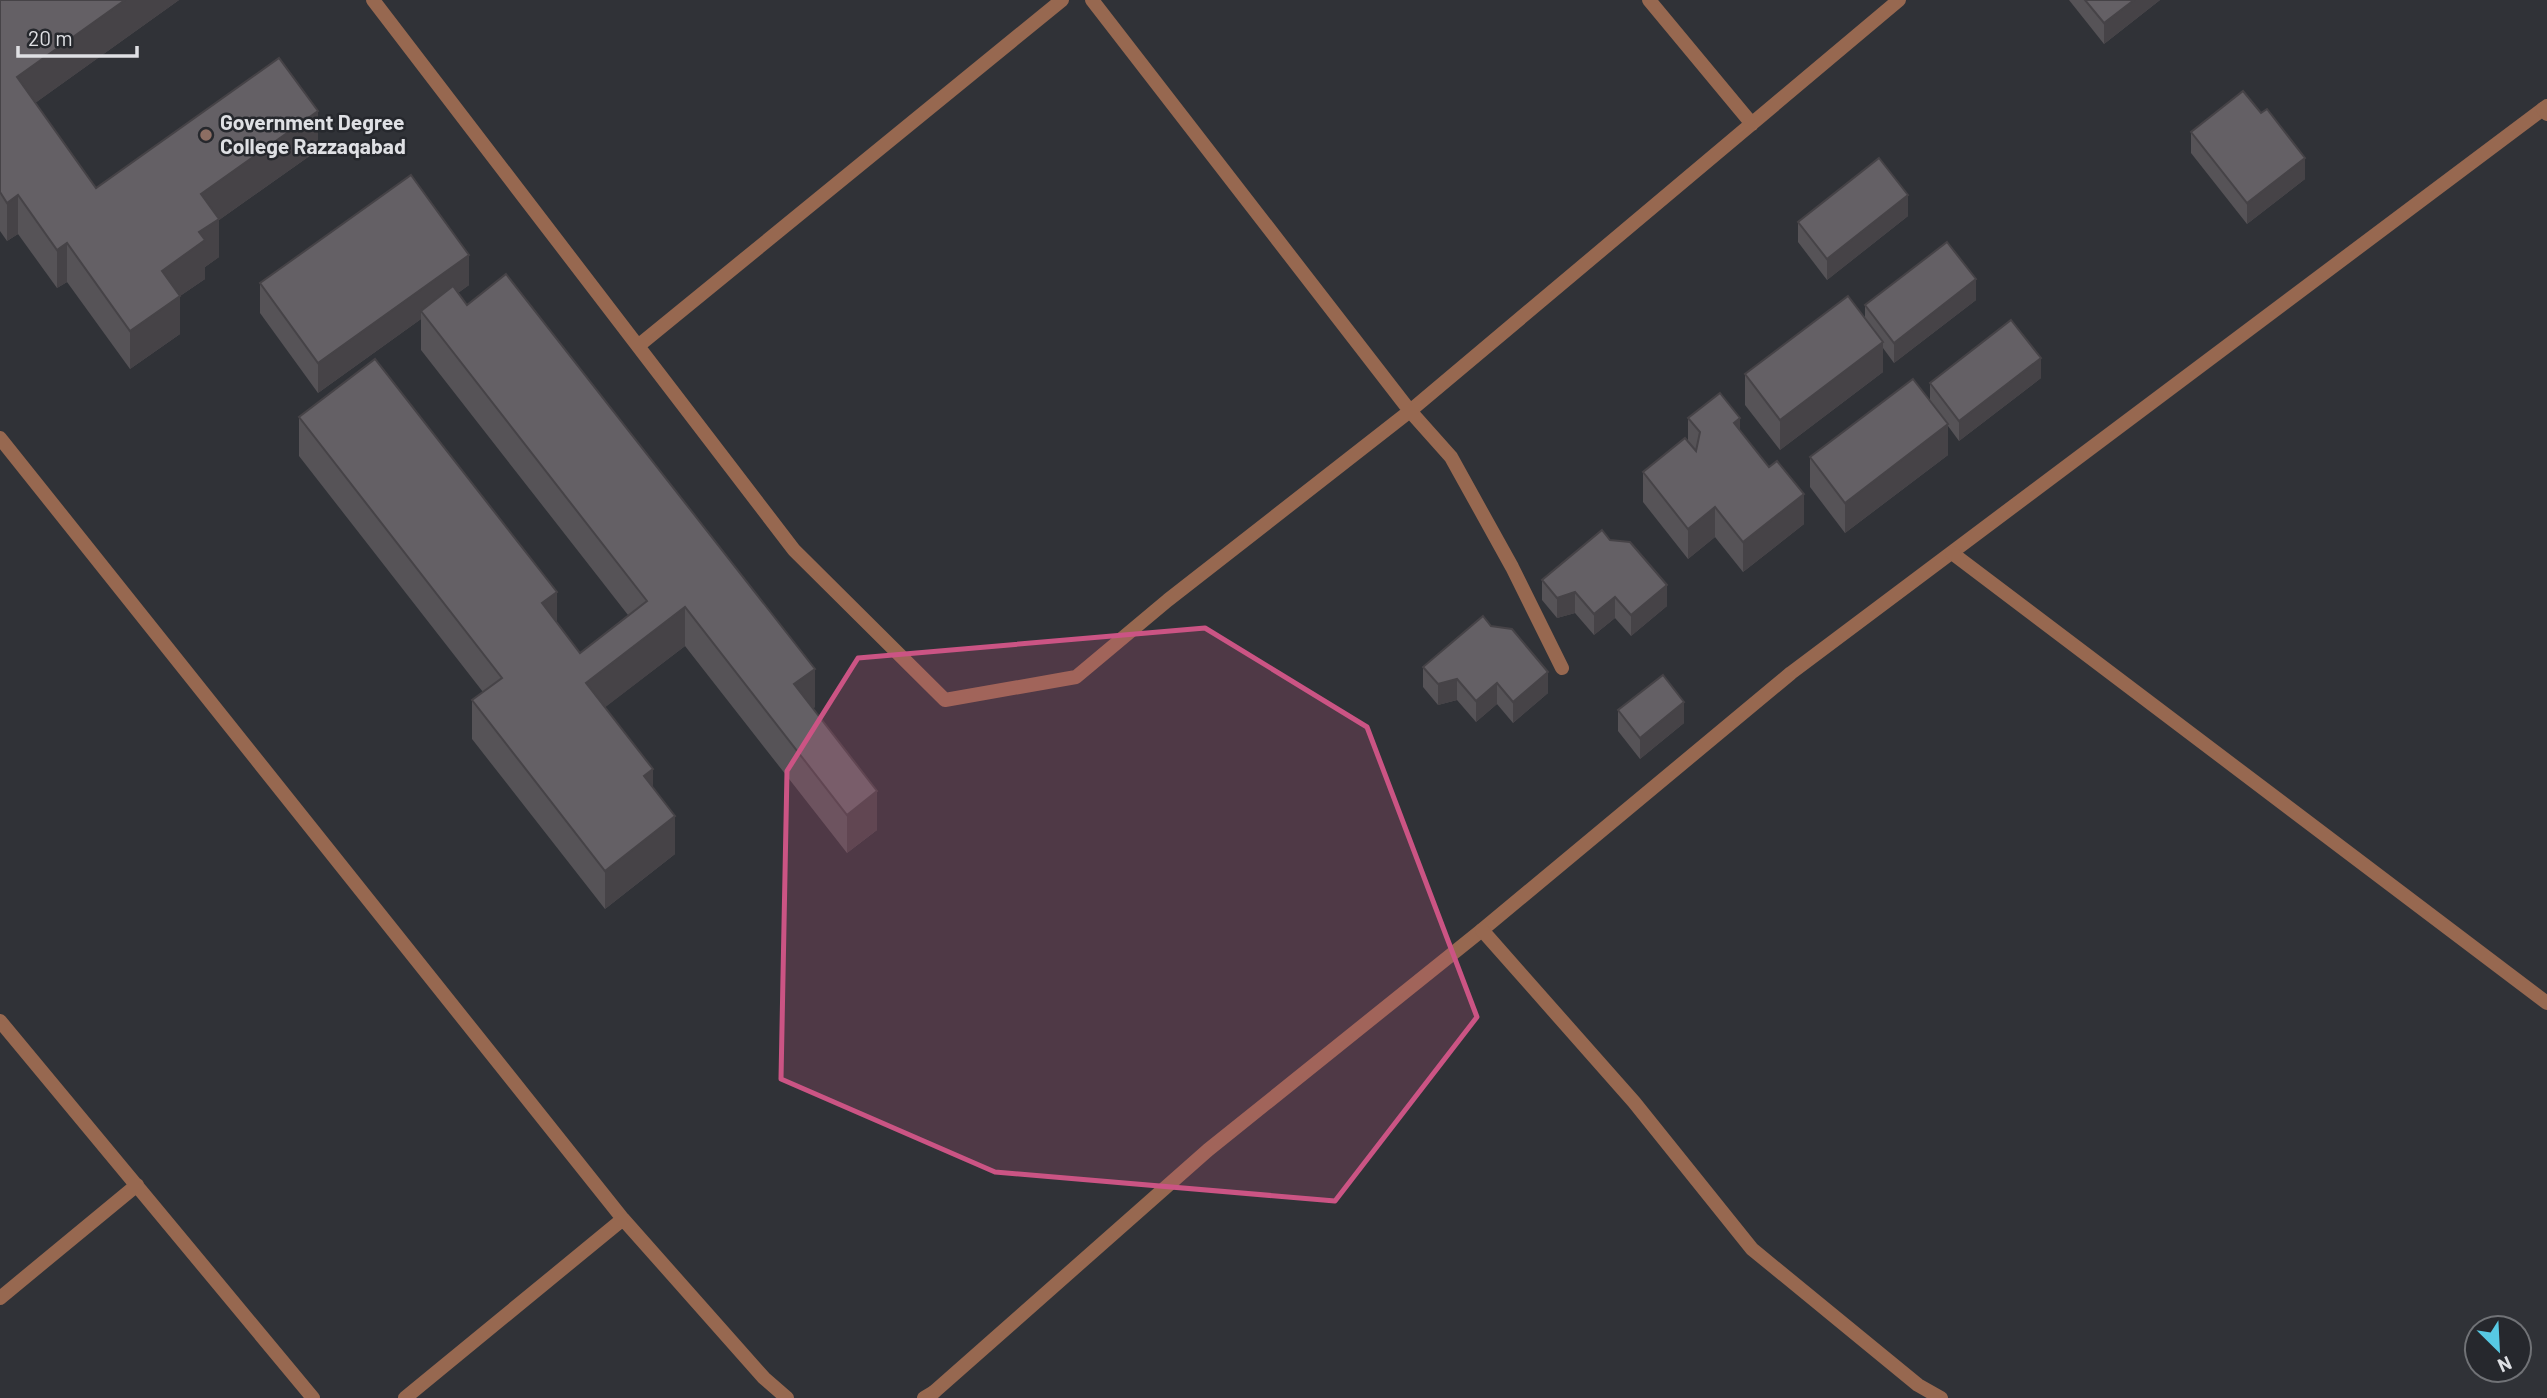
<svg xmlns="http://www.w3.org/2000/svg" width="2547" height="1398" font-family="Barlow,sans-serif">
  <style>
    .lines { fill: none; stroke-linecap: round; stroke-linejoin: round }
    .lane { stroke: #976850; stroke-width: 14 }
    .street { stroke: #976850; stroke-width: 14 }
    .wall { fill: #565357 }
    .shaded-wall { fill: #464347 }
    .building { fill: #646065; stroke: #464347; stroke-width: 2 }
    .marked { fill: #cb5484; fill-opacity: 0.2; stroke: #cb5484; stroke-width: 5; stroke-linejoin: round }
    .education-dot { fill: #8d6e63; stroke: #26282d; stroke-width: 2.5 }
    .labels { text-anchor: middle; stroke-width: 5; stroke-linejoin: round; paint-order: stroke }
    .poi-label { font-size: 21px; font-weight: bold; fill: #dfe0e4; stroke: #26282d; text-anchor: start }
  </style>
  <rect width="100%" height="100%" fill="#303237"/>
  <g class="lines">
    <!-- lane -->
    <path class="lane" d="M934 1392 1208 1150 1482 930 1791 673 2547 106"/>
    <!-- street -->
    <path class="street" d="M373 0 794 550 945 700 1076 677 1168 600 1410 411 1899 0
      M1092 0 1410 411 1451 457 1512 567 1562 668
      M1649 0 1752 124
      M2543 109 2547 114
      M638 346 1062 0
      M0 438 623 1219 764 1378 787 1398
      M1952 553 2547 1003
      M1482 930 1634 1102 1752 1249 1918 1385 1941 1398
      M0 1021 313 1398
      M0 1298 137 1185
      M405 1398 623 1219
      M924 1398 934 1392"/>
  </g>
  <!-- wall -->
  <path class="wall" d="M0 0H179L35 103 96 188 318 150 219 220V257L205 267V279L180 296V334L130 369 67 282 57 288 18 234 7 241 0 231Z
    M2069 0H2160L2104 44Z
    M2191 132 2305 179 2247 224 2191 153Z
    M1908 216 1827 280 1798 242V222Z
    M260 283 469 285 458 293 467 305 815 707 813 708 877 830 847 853 685 646 605 707 653 788 675 854 605 909 472 739V700L483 692 299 456V417L557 622 580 653 628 615 421 350V319L318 393 260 313Z
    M1976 300 1894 363 1883 348V372L1780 450 1745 405V374L1865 319V305Z
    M2041 378 1959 441 1948 426V455L1845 533 1810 487V457L1930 402V383Z
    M1688 418 1740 431 1804 524 1743 572 1715 537 1688 559 1643 502V472L1688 442Z
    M1542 580 1667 606 1631 636 1615 618 1594 635 1575 613 1557 618 1542 600Z
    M1423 667 1548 693 1513 723 1497 704 1476 722 1457 700 1438 705 1423 687Z
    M1618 710 1684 723 1640 759 1618 731Z"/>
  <!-- shaded-wall -->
  <path class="shaded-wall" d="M125 0H179L17 116V77Z
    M2134 0H2160L2104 44V23Z
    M318 111V150L219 220V257L205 267V279L180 296V334L130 369V331L201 194Z
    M2305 158V179L2247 224V203Z
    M18 195V234L7 241V203Z
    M1908 195V216L1827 280V259Z
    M67 243V282L57 288V250Z
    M469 255V285L425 316 421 311V319L318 393V363Z
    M1976 279V300L1894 363V343Z
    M1883 342V372L1780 450V420Z
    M2041 358V378L1959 441V421Z
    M1740 418V448L1734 423Z
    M1948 424V455L1845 533V503Z
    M1804 494V524L1743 572V542Z
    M1715 507V537L1688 559V529Z
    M1667 585V606L1631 636V615Z
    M557 592V630L542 603Z
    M1575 592V613L1557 618V598Z
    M1615 597V618L1594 635V614Z
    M685 607V646L586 722V683Z
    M815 669V707L794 723V684Z
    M1548 672V693L1513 723V702Z
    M1457 679V700L1438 705V684Z
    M1497 683V704L1476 722V701Z
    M1684 702V723L1640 759V738Z
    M653 769V808L644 776Z
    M877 791V830L847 853V815Z
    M675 816V854L605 909V871Z"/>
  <!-- building -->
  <path class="building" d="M0 0H125L17 77 96 188 279 58 318 111 201 194 219 219 199 232 205 240 162 271 180 296 130 331 67 243 57 250 18 195 7 203 0 192Z
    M2085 0H2134L2104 23Z
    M2243 91 2261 113 2267 109 2305 158 2247 203 2191 132Z
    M1879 158 1908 195 1827 259 1798 222Z
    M411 175 469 255 318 363 260 283Z
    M1947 242 1976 279 1894 343 1865 305Z
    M506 274 815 669 794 684 877 791 847 815 685 607 586 683 653 769 644 776 675 816 605 871 472 700 502 678 299 417 375 359 557 592 542 603 580 653 647 601 421 311 453 286 467 305Z
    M1848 296 1883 342 1780 420 1745 374Z
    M2011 320 2041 358 1959 421 1930 383Z
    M1913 379 1948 424 1845 503 1810 457Z
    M1720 393 1740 418 1734 423 1769 467 1777 461 1804 494 1743 542 1715 507 1688 529 1643 472 1685 438 1696 451 1700 432 1688 418Z
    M1602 530 1610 540 1630 542 1667 585 1631 615 1615 597 1594 614 1575 592 1557 598 1542 580Z
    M1483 616 1491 626 1512 629 1548 672 1513 702 1497 683 1476 701 1457 679 1438 684 1423 667Z
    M1663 675 1684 702 1640 738 1618 710Z"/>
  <!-- marked area -->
  <path class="marked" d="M1205 628 1367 727 1477 1017 1335 1201 995 1172 781 1079 787 771 858 658Z"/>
  <!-- markers -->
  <circle class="education-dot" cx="206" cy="135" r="7"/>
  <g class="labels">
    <!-- poi labels -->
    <g class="poi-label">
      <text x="220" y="130">Government Degree<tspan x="220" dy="24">College Razzaqabad</tspan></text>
    </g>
  </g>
  <!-- north arrow -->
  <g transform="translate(2498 1349) rotate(156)"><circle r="33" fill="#26282d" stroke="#707276" stroke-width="2"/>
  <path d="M0-5L12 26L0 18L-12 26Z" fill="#57c9e3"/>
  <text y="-10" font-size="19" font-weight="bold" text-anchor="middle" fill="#dfe0e4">N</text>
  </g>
  <!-- scale -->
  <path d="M18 46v10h119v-10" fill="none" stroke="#dfe0e4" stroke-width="3.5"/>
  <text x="28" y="46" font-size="21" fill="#dfe0e4" stroke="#26282d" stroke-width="5" paint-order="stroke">20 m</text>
</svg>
